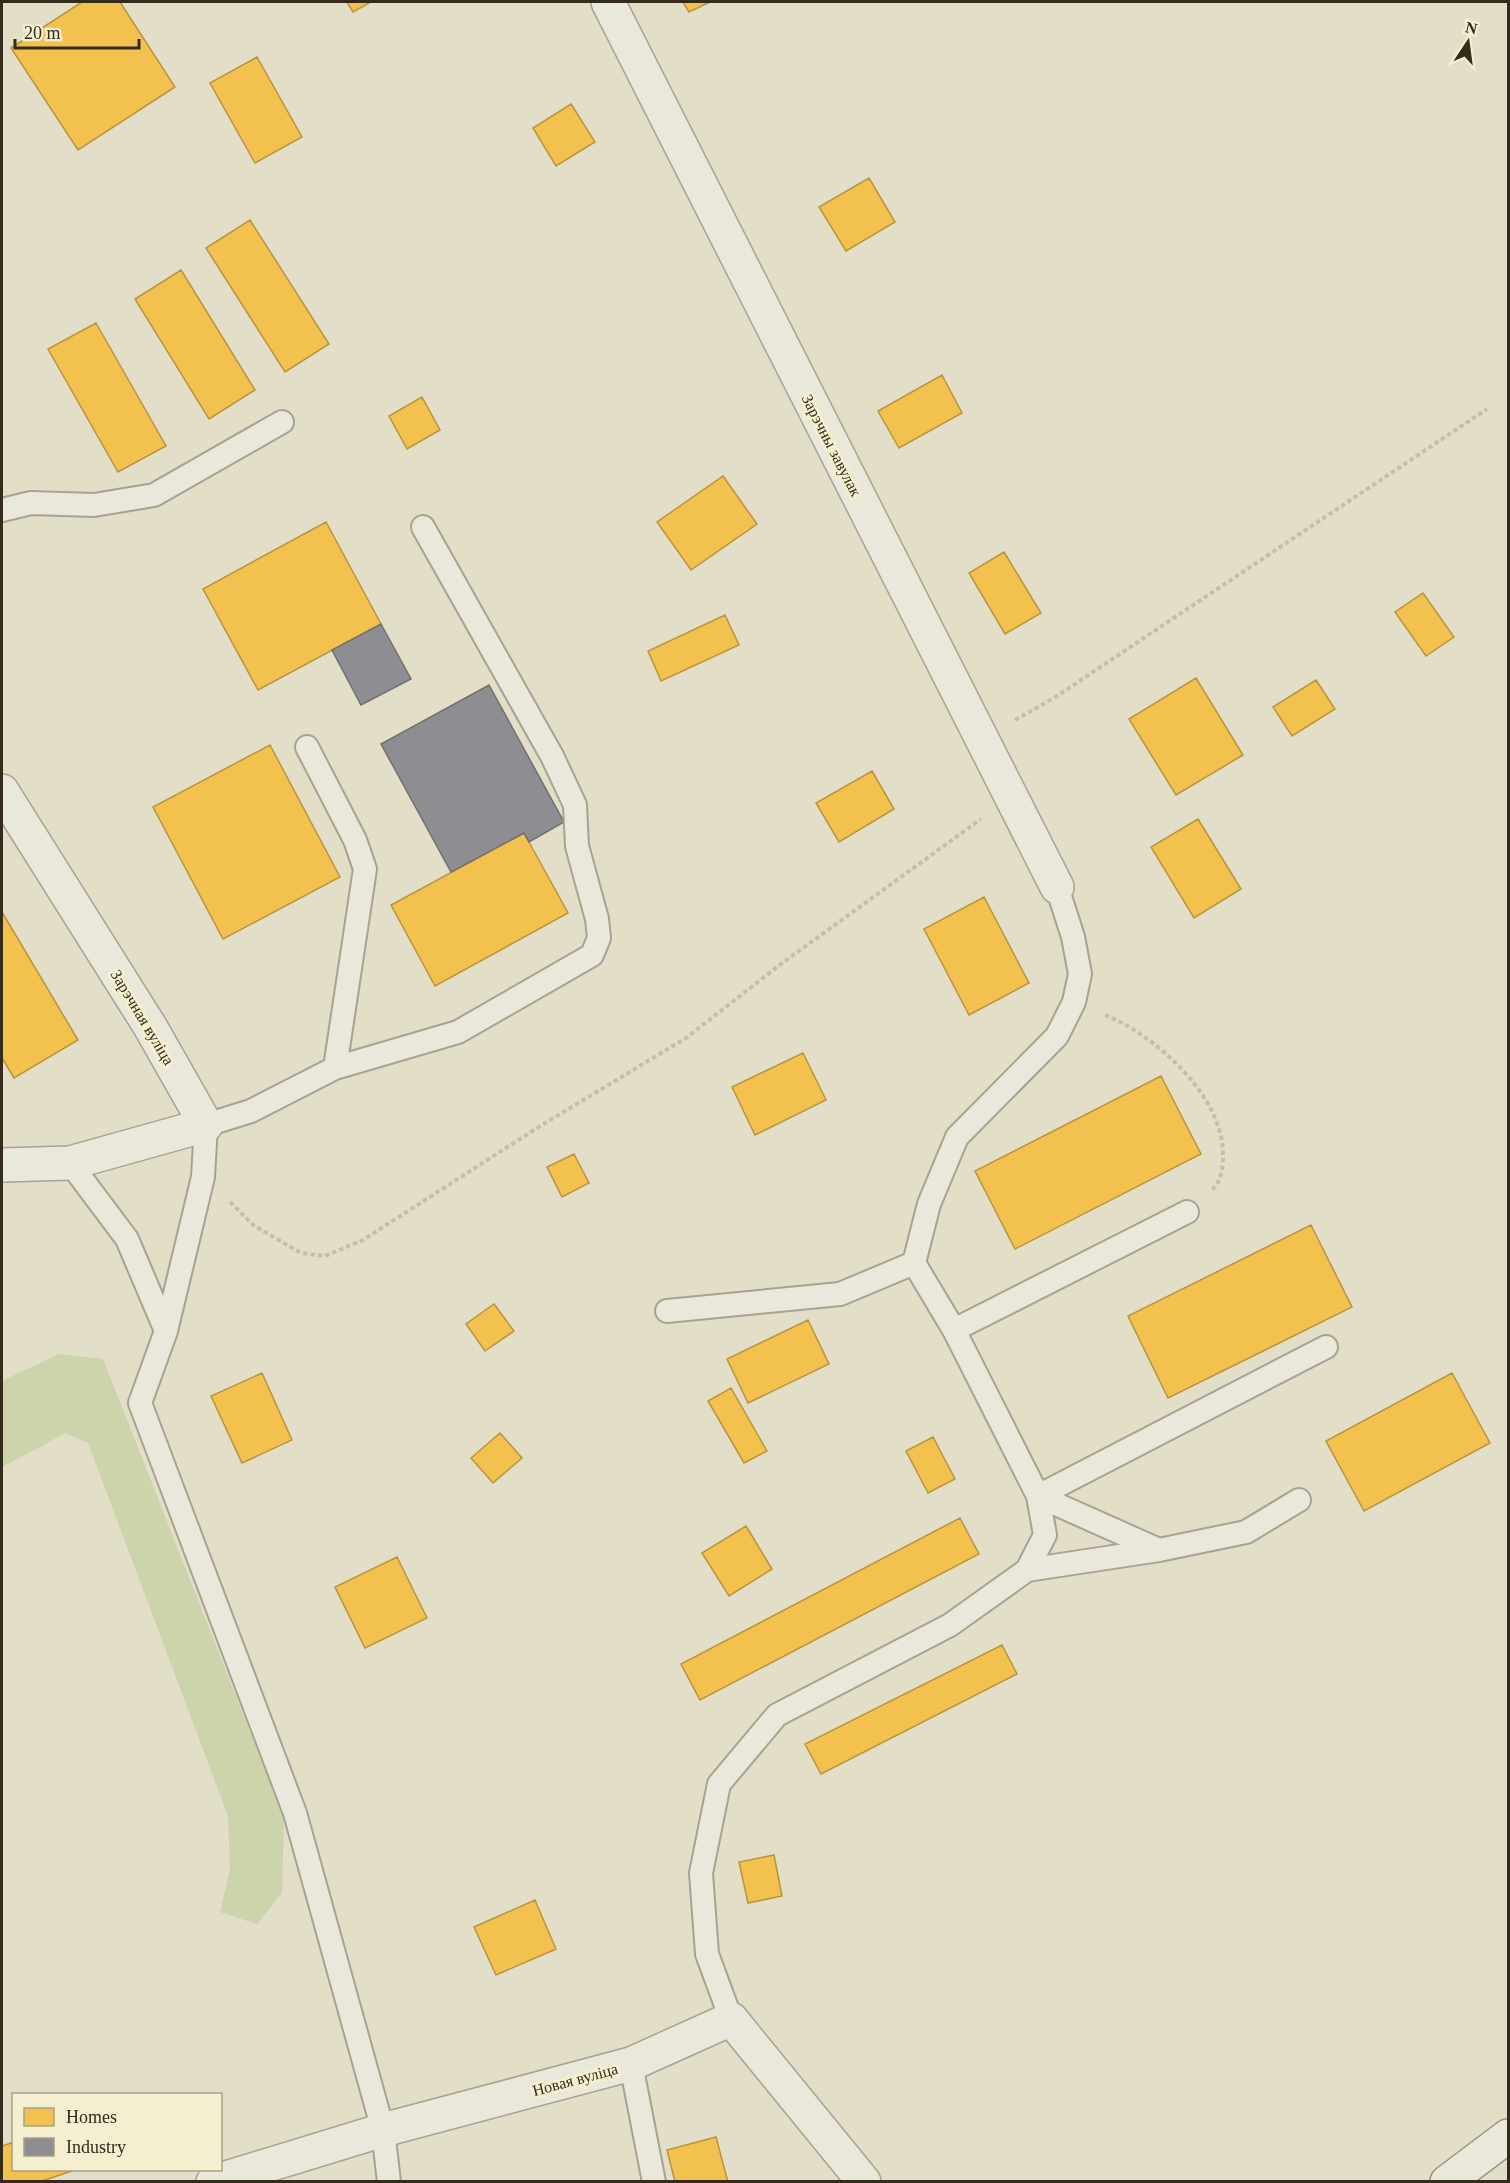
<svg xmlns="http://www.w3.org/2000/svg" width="1510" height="2183" font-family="Georgia,serif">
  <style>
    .green { fill: #cdd3ab }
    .homes { fill: #f2c14e; stroke: #b9943f; stroke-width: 1.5 }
    .industry { fill: #8d8d92; stroke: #72706f; stroke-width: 1.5 }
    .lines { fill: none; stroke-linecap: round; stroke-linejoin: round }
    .lane-casing { stroke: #a7a292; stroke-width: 26 }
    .street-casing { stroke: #a7a292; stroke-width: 36 }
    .secondary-casing { stroke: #969282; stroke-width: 36 }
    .path { stroke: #c2bfb2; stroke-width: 4; stroke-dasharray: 4.5 3; stroke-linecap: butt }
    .lane { stroke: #eae7db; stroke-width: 22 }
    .street { stroke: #eae7db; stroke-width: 33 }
    .secondary { stroke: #eae7db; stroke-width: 33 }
    .labels { text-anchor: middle; stroke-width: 6; stroke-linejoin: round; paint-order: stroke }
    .street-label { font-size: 16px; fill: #342b1c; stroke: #f4efce }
  </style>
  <rect width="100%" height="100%" fill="#e2dec8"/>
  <!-- green -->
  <path class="green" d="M59 1354 103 1359 284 1818 282 1893 257 1924 220 1912 230 1869 228 1816 88 1443 66 1433 2 1467V1381Z"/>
  <!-- homes -->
  <path class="homes" d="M82 2H120L175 87 78 150 11 48Z
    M347 2H371L353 12Z
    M683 2H710L689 12Z
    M257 57 302 137 255 163 210 83Z
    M571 104 595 142 556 166 533 128Z
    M869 178 895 222 846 251 819 207Z
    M250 220 329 344 285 372 206 248Z
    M181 270 255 390 209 419 135 299Z
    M96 323 166 446 118 472 48 349Z
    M942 375 962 413 899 448 878 411Z
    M422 397 440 430 407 449 389 416Z
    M723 476 757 524 691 570 657 522Z
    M326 522 381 624 258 690 203 589Z
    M1004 552 1041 613 1005 634 969 573Z
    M1423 593 1454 637 1426 656 1395 612Z
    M725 615 739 645 661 681 648 651Z
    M1196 678 1243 755 1176 795 1129 719Z
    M1316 680 1335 709 1292 736 1273 707Z
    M270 745 340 877 223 939 153 807Z
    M872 771 894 809 839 842 816 803Z
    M1198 819 1241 889 1194 918 1151 847Z
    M524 833 568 913 435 986 391 905Z
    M984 897 1029 983 969 1015 924 929Z
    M2 912 78 1040 14 1078 2 1058Z
    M803 1053 826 1100 755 1135 732 1087Z
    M1161 1076 1201 1154 1015 1249 975 1171Z
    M574 1154 589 1183 562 1197 547 1167Z
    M1311 1225 1352 1307 1168 1398 1128 1316Z
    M494 1304 514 1331 485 1351 466 1324Z
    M808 1320 829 1364 748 1403 727 1359Z
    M262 1373 292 1440 242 1463 211 1396Z
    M1452 1373 1490 1443 1364 1511 1326 1441Z
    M731 1388 767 1451 744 1463 708 1401Z
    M500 1433 522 1458 493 1483 471 1458Z
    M933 1437 955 1479 928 1493 906 1451Z
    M960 1518 979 1554 700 1700 681 1664Z
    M746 1526 772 1569 729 1596 702 1553Z
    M397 1557 427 1618 365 1648 335 1587Z
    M1002 1645 1017 1674 821 1774 805 1744Z
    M774 1855 782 1896 748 1903 739 1862Z
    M535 1900 556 1949 496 1975 474 1927Z
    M716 2137 728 2182H675L667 2150Z
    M14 2142V2170H75L39 2182H2V2146Z"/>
  <!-- industry -->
  <path class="industry" d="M381 624 411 679 361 705 332 650Z
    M489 685 564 822 529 842 524 833 451 872 381 744Z"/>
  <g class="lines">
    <!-- lane casing -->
    <g class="lane-casing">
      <path id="lane" d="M2 510 31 503 94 505 154 495 282 422
        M335 1068 458 1032 592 955 599 938 597 919 577 846 575 805 552 756 423 527
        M70 1163 127 1239 166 1331 140 1403 295 1813 383 2130 389 2182
        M667 1311 840 1294 914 1263
        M954 1330 1187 1212
        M166 1331 203 1177 206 1125 251 1111 335 1068 365 869 355 840 307 747
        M1038 1496 1326 1347
        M1038 1496 1159 1550 1246 1532 1299 1500
        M1027 1570 1159 1550
        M731 2019 707 1954 701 1873 719 1784 777 1715 950 1625 1027 1570 1045 1535 1038 1496 954 1330 914 1263 929 1204 957 1137 1057 1036 1074 1002 1080 974 1073 937 1057 887
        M631 2064 654 2182"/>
    </g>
    <!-- street casing -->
    <g class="street-casing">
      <path id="street" d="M608 2 1057 887
        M2 791 151 1028 206 1125 70 1163 2 1165
        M213 2182 383 2130 631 2064 731 2019 864 2182"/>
    </g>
    <!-- secondary casing -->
    <g class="secondary-casing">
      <path id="secondary" d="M1447 2182 1508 2136"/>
    </g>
    <!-- path -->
    <path class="path" d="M1015 720 1054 698 1487 409
      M1105 1015C1155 1035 1222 1095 1223 1153 1223 1167 1222 1181 1211 1191
      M230 1202 253 1225 301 1253 325 1256 363 1240 537 1128 686 1038 781 964 981 819"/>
    <!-- lane -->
    <use href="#lane" class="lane"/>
    <!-- street -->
    <use href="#street" class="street"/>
    <!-- secondary -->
    <use href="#secondary" class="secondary"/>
  </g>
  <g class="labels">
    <!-- street labels -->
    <g class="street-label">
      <text transform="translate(832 445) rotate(63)" y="6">Зарэчны завулак</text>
      <text transform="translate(143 1017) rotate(59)" y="6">Зарэчная вуліца</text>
      <text transform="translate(575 2079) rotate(-15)" y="6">Новая вуліца</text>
    </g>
  </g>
  <!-- border -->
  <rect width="1510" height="2183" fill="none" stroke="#342b1c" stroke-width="6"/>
  <!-- legend -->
  <rect x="12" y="2093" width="210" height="78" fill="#f4efce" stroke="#a7a187" stroke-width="1.5"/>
  <rect x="24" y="2108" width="30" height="18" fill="#f2c14e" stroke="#a7a187" stroke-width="1.5"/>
  <text x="66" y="2123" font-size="18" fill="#342b1c">Homes</text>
  <rect x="24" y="2138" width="30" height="18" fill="#8d8d92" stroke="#a7a187" stroke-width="1.5"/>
  <text x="66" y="2153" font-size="18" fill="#342b1c">Industry</text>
  <!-- north arrow -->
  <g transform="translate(1468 42) rotate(13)" stroke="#f4efce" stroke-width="4.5" paint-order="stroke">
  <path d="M0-4.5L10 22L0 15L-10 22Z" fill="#342b1c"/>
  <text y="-9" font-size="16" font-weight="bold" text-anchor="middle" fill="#342b1c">N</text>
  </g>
  <!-- scale -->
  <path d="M15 39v9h124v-9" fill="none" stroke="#342b1c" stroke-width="3"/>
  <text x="24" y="39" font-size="18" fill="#342b1c" stroke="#f4efce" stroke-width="4.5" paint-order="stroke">20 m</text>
</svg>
